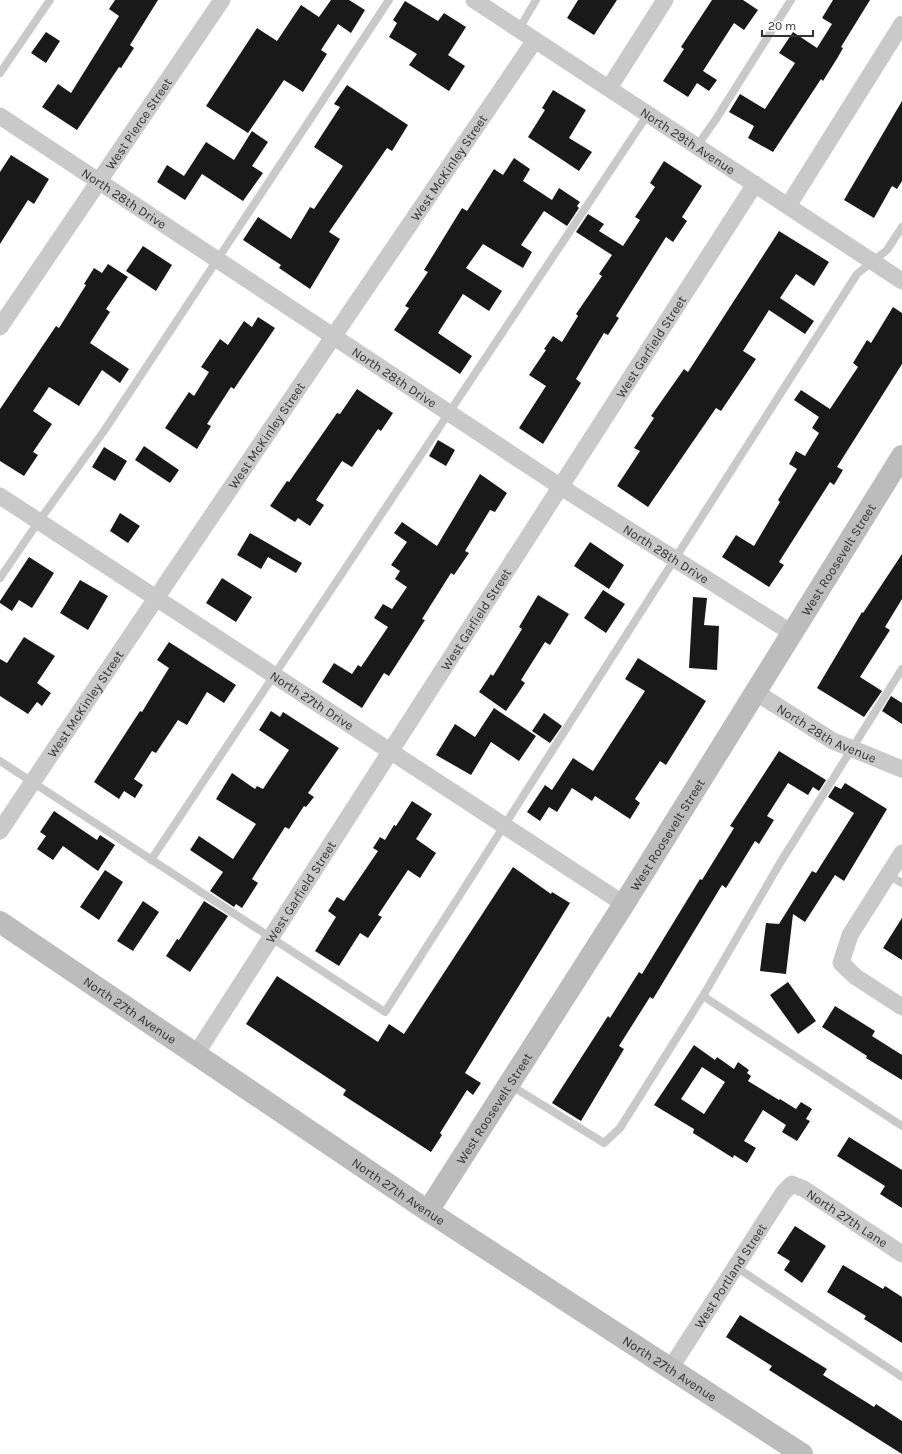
<svg xmlns="http://www.w3.org/2000/svg" width="902" height="1454" font-family="Karla,sans-serif">
  <style>
    .building { fill: #191919; fill-rule: evenodd }
    .lines { fill: none; stroke-linecap: round; stroke-linejoin: round }
    .lane { stroke: #c9c9c9; stroke-width: 8 }
    .street { stroke: #c9c9c9; stroke-width: 17 }
    .secondary { stroke: #bcbcbc; stroke-width: 22 }
    .labels { text-anchor: middle; stroke-width: 4; stroke-linejoin: round; paint-order: stroke }
    .street-label { font-size: 13px; fill: #323232; stroke: #fff }
  </style>
  <rect width="100%" height="100%" fill="#fff"/>
  <!-- building -->
  <path class="building" d="M115 0H158L130 45 134 48 121 68 119 67 77 130 42 107 58 84 71 93 119 16 109 9Z
    M331 0H349L365 10 351 33 338 24 321 50 327 54 303 92 284 80 248 133 206 106 257 28 277 41 301 5 319 17Z
    M578 0H617L594 35 567 18Z
    M712 0H743L758 10 744 30 734 23 703 71 717 80 709 91 697 83 688 97 663 81 684 49 681 47Z
    M833 0H870L841 47 843 48 838 57 823 81 821 79 773 152 748 138 754 126 729 112 740 94 765 109 795 63 779 53 793 32 817 48 832 24 822 18Z
    M405 1 438 21 444 13 466 27 448 55 465 66 449 91 409 65 417 54 389 37 397 23 393 20Z
    M46 32 60 41 46 63 31 53Z
    M347 85 408 125 392 151 387 148 329 232 340 239 310 289 279 268 281 265 243 240 258 217 291 239 310 207 314 209 343 166 314 147 340 107 334 104Z
    M553 90 586 110 569 138 592 152 579 171 528 137 545 110 542 108Z
    M902 101V181L897 189 892 186 874 218 844 200Z
    M252 131 268 142 252 166 263 173 243 201 202 174 185 200 157 182 167 165 184 176 206 142 234 160Z
    M11 155 49 179 34 204 28 200 0 244V172Z
    M514 158 530 169 523 181 552 200 559 188 580 202 577 206 579 208 567 226 544 211 521 245 532 252 523 268 483 244 466 268 502 291 489 311 463 294 438 333 472 356 460 374 394 330 409 308 405 306 428 272 424 270 462 208 467 211 494 169 503 175Z
    M664 161 702 186 682 217 687 221 673 242 666 237 616 316 619 318 608 335 604 333 576 379 581 383 543 444 519 428 546 386 529 375 546 350 544 349 553 336 562 342 578 316 576 314 602 276 599 274 612 255 576 232 588 214 604 224 599 231 623 246 640 220 635 217 655 187 650 183Z
    M779 231 829 262 814 286 796 274 780 298 814 321 805 334 769 310 743 351 756 359 721 411 716 408 648 507 617 486 640 451 634 448 654 418 651 416 684 369 688 372Z
    M143 246 172 265 156 291 126 271Z
    M108 264 128 277 106 309 110 312 90 343 129 369 120 383 102 370 79 406 49 387 33 411 52 424 33 452 38 455 24 476 0 461V409L56 326 59 328 86 285 84 284 94 268 102 273Z
    M893 307 902 313V364L837 467 843 470 834 485 830 482 779 562 784 565 769 587 722 557 736 535 754 546 780 502 778 500 797 469 789 464 796 451 805 456 819 433 812 428 819 417 794 400 801 390 830 409 858 367 853 363 867 340 871 343Z
    M258 317 275 328 234 389 231 387 207 424 211 426 197 449 165 428 189 392 194 396 209 372 201 367 220 339 228 345 244 321 252 327Z
    M357 389 393 413 381 431 378 429 352 467 342 461 316 500 324 505 310 526 298 518 295 522 270 506 287 481 289 482 337 413 340 414Z
    M438 440 455 450 446 466 429 456Z
    M144 446 179 470 170 483 135 460Z
    M104 447 127 461 115 481 92 467Z
    M480 474 507 493 495 512 490 510 465 551 469 553 454 575 451 573 422 619 425 620 389 676 384 673 362 708 322 682 334 663 352 674 358 665 361 667 388 627 374 618 383 604 392 609 407 587 395 579 400 571 391 565 407 542 394 533 402 522 437 546Z
    M120 513 140 526 128 543 110 531Z
    M250 533 302 563 296 573 268 557 261 569 237 555Z
    M590 542 624 565 609 589 574 566Z
    M902 554V599L885 627 890 630 860 677 882 691 864 717 817 688 862 612 863 613Z
    M29 557 54 573 32 608 19 600 12 611 0 603V601Z
    M222 578 252 597 236 622 206 603Z
    M80 580 108 596 88 630 60 613Z
    M603 590 625 604 606 633 584 618Z
    M538 595 569 614 550 645 545 642 521 680 525 683 506 711 479 692 491 674 493 676 522 629 519 627Z
    M693 597 707 598 704 625 719 626 717 670 689 668Z
    M24 637 55 656 37 683 51 693 42 706 37 702 28 714 0 696V659L7 663Z
    M169 642 236 685 224 703 207 692 187 725 178 720 156 753 152 751 134 779 143 785 135 798 124 791 119 799 94 782 140 711 142 712 169 668 157 660Z
    M638 658 706 701 666 765 660 761 635 799 640 803 630 819 595 796 592 801 572 788 557 812 549 807 540 821 527 812 545 785 552 790 573 758 593 771 645 691 625 679Z
    M891 696 902 703V724L882 711Z
    M494 708 536 736 519 761 491 742 471 775 436 755 455 724 475 737Z
    M271 711 280 717 283 712 339 748 308 793 314 797 306 807 304 806 289 829 285 827 252 879 258 883 242 908 236 904 234 907 210 891 223 872 190 850 199 836 233 859 256 824 216 799 232 773 255 789 257 786 263 789 289 750 259 730Z
    M544 713 562 726 550 743 532 731Z
    M779 751 826 780 819 791 813 787 808 795 788 783 767 816 774 820 759 844 755 841 726 888 722 885 653 999 650 997 619 1046 624 1049 581 1121 552 1103 608 1016 610 1018 639 972 642 974 700 879 702 880 734 828 730 826Z
    M845 783 887 809 844 881 835 875 805 922 793 914 786 974 760 971 766 923 779 924 812 871 816 873 854 813 828 797 835 786 841 789Z
    M412 801 432 814 416 839 436 853 420 878 408 870 378 915 382 917 368 938 360 933 339 966 315 951 336 917 328 911 337 897 344 901 378 851 373 848 380 837 385 840 394 825 396 826Z
    M54 811 97 840 100 835 115 845 98 871 63 846 53 860 37 849 46 836 40 832Z
    M513 867 551 894 552 892 570 903 465 1073 481 1083 473 1095 467 1090 440 1133 442 1135 431 1152 343 1095 346 1090 246 1024 277 976 378 1042 389 1024 404 1034Z
    M105 870 123 882 99 920 80 907Z
    M143 901 159 912 133 951 117 941Z
    M204 901 228 916 190 972 166 956 177 939 179 940Z
    M902 918V960L883 948Z
    M788 982 816 1021 798 1034 770 995Z
    M835 1006 875 1031 872 1036 902 1055V1080L866 1058 867 1056 822 1027Z
    M694 1045 715 1060 717 1057 734 1069 738 1062 749 1070 747 1073 751 1076 748 1081 779 1100 780 1099 796 1109 801 1102 812 1109 806 1119 810 1121 797 1141 782 1132 786 1125 763 1110 744 1141 756 1148 747 1163 734 1155 733 1158 693 1133 694 1129 654 1105ZM702 1067 725 1082 704 1114 681 1099Z
    M849 1137 902 1170V1208L880 1194 885 1186 837 1156Z
    M795 1226 826 1246 802 1283 784 1270 790 1261 777 1253Z
    M843 1265 883 1289 885 1286 902 1297V1343L864 1319 866 1316 827 1292Z
    M740 1315 827 1369 823 1375 874 1407 876 1404 902 1421V1454L769 1370 772 1366 726 1337Z"/>
  <g class="lines">
    <!-- lane -->
    <path class="lane" d="M519 29 536 0
      M0 73 50 0
      M697 146 716 119 791 0
      M0 578 39 521 104 431 389 0
      M0 761 385 1012 857 274 887 250 902 227
      M151 860 648 114
      M888 875 902 883
      M703 996 902 1126
      M510 1085 604 1143 620 1128 703 996 780 863 902 669
      M736 1267 902 1377"/>
    <!-- street -->
    <g class="street">
      <path id="s1" d="M474 0 902 281"/>
      <path d="M609 88 665 0"/>
      <path id="s2" d="M0 116 561 487 792 633"/>
      <path d="M788 206 902 24"/>
      <path id="s3" d="M0 327 222 0"/>
      <path id="s4" d="M0 496 624 904"/>
      <path id="s5" d="M755 692 833 741 902 769"/>
      <path id="s6" d="M0 831C176 566 356 304 535 40"/>
      <path d="M902 853 850 935 841 963 856 977 902 1007"/>
      <path id="s7" d="M196 1054 755 184"/>
      <path id="s8" d="M670 1369 783 1193 792 1184 804 1189 902 1254"/>
    </g>
    <!-- secondary -->
    <g class="secondary">
      <path id="s9" d="M0 922 428 1211 802 1454"/>
      <path id="s10" d="M428 1211 624 904 902 456"/>
    </g>
  </g>
  <g class="labels">
    <!-- street labels -->
    <g class="street-label">
      <text dy="5" stroke="none"><textPath href="#s3" startOffset="246">West Pierce Street</textPath></text>
      <text dy="5" stroke="none"><textPath href="#s1" startOffset="256">North 29th Avenue</textPath></text>
      <text dy="5" stroke="none"><textPath href="#s6" startOffset="801">West McKinley Street</textPath></text>
      <text dy="5" stroke="none"><textPath href="#s2" startOffset="149">North 28th Drive</textPath></text>
      <text dy="5" stroke="none"><textPath href="#s7" startOffset="841">West Garfield Street</textPath></text>
      <text dy="5" stroke="none"><textPath href="#s2" startOffset="473">North 28th Drive</textPath></text>
      <text dy="5" stroke="none"><textPath href="#s6" startOffset="477">West McKinley Street</textPath></text>
      <text dy="5" stroke="none"><textPath href="#s2" startOffset="797">North 28th Drive</textPath></text>
      <text dy="5" stroke="none"><textPath href="#s10" startOffset="770">West Roosevelt Street</textPath></text>
      <text dy="5" stroke="none"><textPath href="#s7" startOffset="517">West Garfield Street</textPath></text>
      <text dy="5" stroke="none"><textPath href="#s4" startOffset="373">North 27th Drive</textPath></text>
      <text dy="5" stroke="none"><textPath href="#s6" startOffset="153">West McKinley Street</textPath></text>
      <text dy="5" stroke="none"><textPath href="#s5" startOffset="83">North 28th Avenue</textPath></text>
      <text dy="5" stroke="none"><textPath href="#s10" startOffset="446">West Roosevelt Street</textPath></text>
      <text dy="5" stroke="none"><textPath href="#s7" startOffset="193">West Garfield Street</textPath></text>
      <text dy="5" stroke="none"><textPath href="#s9" startOffset="157">North 27th Avenue</textPath></text>
      <text dy="5" stroke="none"><textPath href="#s10" startOffset="122">West Roosevelt Street</textPath></text>
      <text dy="5" stroke="none"><textPath href="#s9" startOffset="481">North 27th Avenue</textPath></text>
      <text dy="5" stroke="none"><textPath href="#s8" startOffset="287">North 27th Lane</textPath></text>
      <text dy="5" stroke="none"><textPath href="#s8" startOffset="111">West Portland Street</textPath></text>
      <text dy="5" stroke="none"><textPath href="#s9" startOffset="805">North 27th Avenue</textPath></text>
    </g>
  </g>
  <!-- scale -->
  <path d="M762 30v6h51v-6" fill="none" stroke="#323232" stroke-width="2"/>
  <text x="768" y="30" font-size="12" fill="#323232" stroke="#ffffff" stroke-width="3" paint-order="stroke">20 m</text>
</svg>
